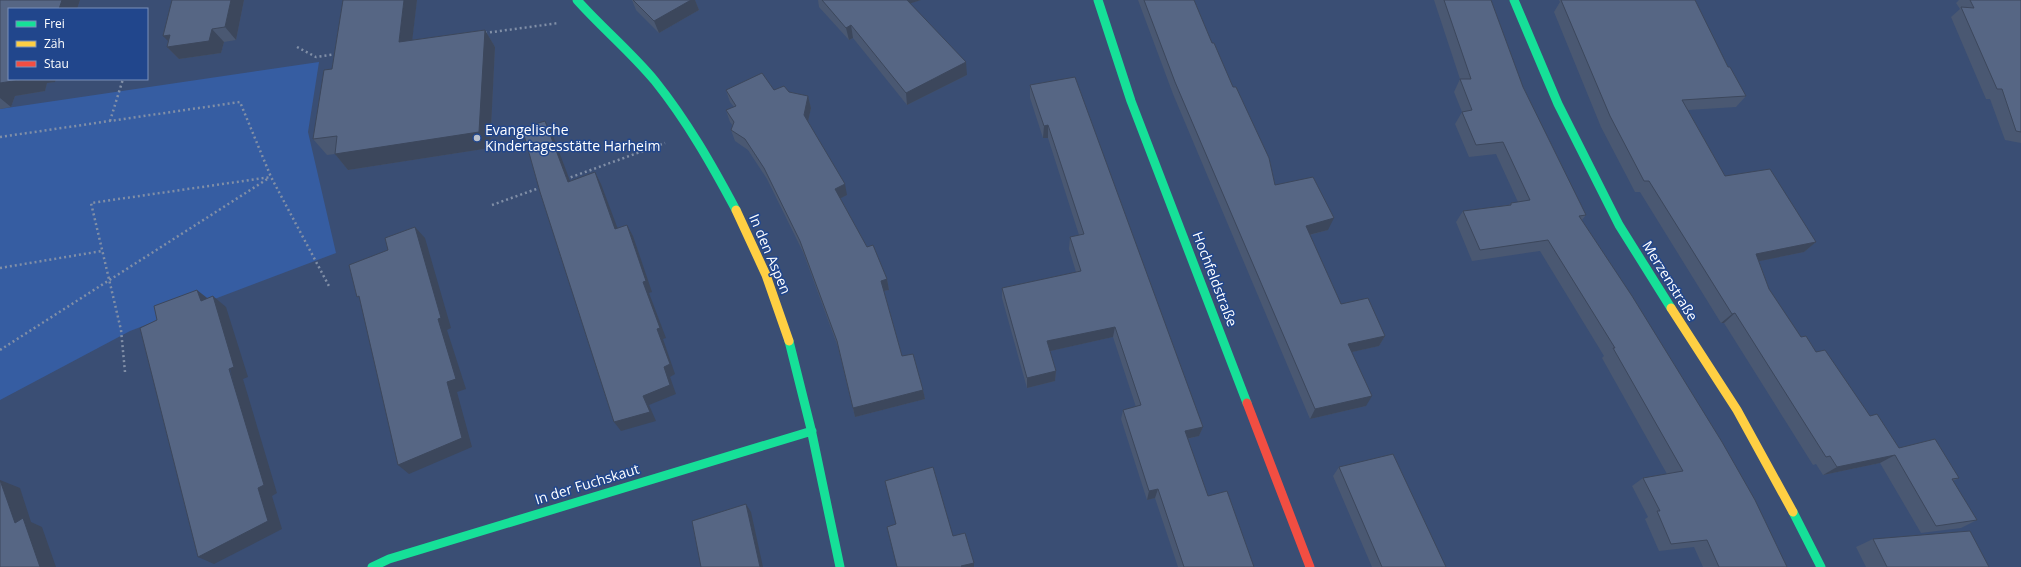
<svg xmlns="http://www.w3.org/2000/svg" width="2021" height="567" font-family="'Open Sans',sans-serif">
  <style>
    .green { fill: #365da2 }
    .lines { fill: none; stroke-linecap: round; stroke-linejoin: round }
    .path { stroke: #818fa7; stroke-width: 2.5; stroke-dasharray: 2 3; stroke-linecap: butt }
    .fast { stroke: #16e098; stroke-width: 9 }
    .slow { stroke: #ffcf43; stroke-width: 9 }
    .jam { stroke: #f24e42; stroke-width: 9 }
    .wall { fill: #4a5872 }
    .shaded-wall { fill: #3c475c }
    .building { fill: #566684; stroke: #3c475c }
    .poi-dot { fill: #bac1ce; stroke: #21468c; stroke-width: 1.5 }
    .labels { text-anchor: middle; stroke-width: 3; stroke-linejoin: round; paint-order: stroke }
    .poi-label { font-size: 14px; fill: #fff; stroke: #21468c; text-anchor: start }
    .street-label { font-size: 14px; fill: #fff; stroke: #21468c }
  </style>
  <rect width="100%" height="100%" fill="#3a4e74"/>
  <!-- green -->
  <path class="green" d="M319 62 308 132 336 253 130 331 0 400V109Z"/>
  <g class="lines">
    <!-- path -->
    <path class="path" d="M485 33 559 23
      M297 47 316 57 337 54
      M110 121 123 79
      M0 137 240 102 271 177 330 288
      M566 179 665 143
      M492 205 542 187
      M0 268 102 251
      M0 350 269 178
      M125 372 121 330 91 203 271 177"/>
    <!-- fast -->
    <path class="fast" d="M577 0C602 28 631 52 655 81 687 121 712 165 736 210
      M1098 0 1131 101 1247 403
      M1514 0 1558 104 1619 225 1671 308
      M789 341 811 429 840 567
      M1793 512 1821 567
      M372 567 389 559 812 431"/>
    <!-- slow -->
    <path class="slow" d="M736 210 766 275 789 341
      M1671 308 1737 410 1793 512"/>
    <!-- jam -->
    <path class="jam" d="M1247 403 1310 567"/>
  </g>
  <!-- wall -->
  <path class="wall" d="M0 0H80L77 9H9V79H56L55 82 47 83 45 91 15 96 11 107 0 109Z
    M172 0H244L236 40 224 42 221 53 179 59 167 47 168 41Z
    M343 0H417L412 40 485 30 495 47 490 148 348 170 335 154 327 155 313 139 332 69Z
    M632 0H695L699 10 659 33 636 10Z
    M818 0H921L910 3 967 75 907 105 853 38 849 40 819 7Z
    M1138 0H1194L1212 43 1275 185 1328 230 1310 235 1341 304 1385 336 1379 346 1352 352 1366 406 1310 419 1173 94Z
    M1434 0H1491L1523 87 1586 215 1582 220 1787 567H1703L1694 547 1659 551 1645 519 1648 517 1632 486 1643 478 1667 474 1602 358 1604 356 1540 251 1472 261 1456 222 1463 211 1509 205 1511 203 1518 202 1496 154 1469 157 1455 124 1462 112 1454 92 1460 79Z
    M1559 0H1695L1728 67 1746 96 1736 107 1688 110 1725 176 1816 242 1804 252 1759 261 1769 289 1801 337 1816 352 1870 416 1899 448 1959 478 1953 481 1977 520 1961 528 1921 533 1880 463 1823 475 1816 464 1813 465 1724 323H1721L1640 192H1635L1601 127 1554 12 1560 2Z
    M1959 0H2021V143L2005 140 1990 99H1986L1951 17 1960 9 1956 3Z
    M1030 85 1203 427 1199 436 1187 439 1208 496 1254 567H1178L1155 498 1147 500 1121 419 1123 410 1136 407 1113 337 1050 351 1056 371 1055 381 1027 388 1002 298V288L1076 272 1069 249 1070 237 1079 235 1048 138H1043L1030 98Z
    M726 90H774L789 92 808 96 811 108 808 121 847 195 840 198 867 247 887 279 889 290 884 291 902 356 923 390 925 399 855 417 838 347 803 252 767 179 748 150 735 141 731 130 733 126 730 122 726 110 734 107 730 102Z
    M1339 467 1446 567H1372L1333 476Z
    M1873 539 1989 567H1866L1856 547Z"/>
  <!-- shaded-wall -->
  <path class="shaded-wall" d="M62 0H80L77 9H59Z
    M231 0H244L236 40 225 27Z
    M404 0H417L410 59 399 42Z
    M691 0H695L699 10 659 33 654 21Z
    M901 0H921L902 6Z
    M851 25 853 38 849 40 846 28Z
    M212 29 224 42 221 53 179 59 167 47 173 46 163 36Z
    M485 30 495 47 490 148 348 170 335 154Z
    M966 62 967 75 907 105 906 93Z
    M26 79H56L55 82 47 83 45 91 15 96 11 107 0 98V83Z
    M808 96 811 108 807 126 804 115Z
    M545 121 552 133 575 194 568 182Z
    M1048 125V138H1043L1044 126Z
    M595 172 601 184 622 240 615 229Z
    M845 184 847 195 837 200 835 189Z
    M1334 218 1328 230 1301 237 1306 226Z
    M627 225 633 236 652 292 649 293 666 338 663 339 675 374 670 377 676 394 649 405 656 421 621 431 614 422 643 396 664 367 657 329Z
    M415 227 425 238 451 328 447 330 466 389 457 392 472 447 409 474 398 465 447 382 438 319Z
    M1816 242 1804 252 1745 264 1756 254Z
    M887 279 889 290 883 291 881 281Z
    M197 290 211 301H201Z
    M213 296 226 307 248 377 243 379 277 493 272 496 282 529 214 564 198 557 258 488Z
    M1735 313 1724 323H1721L1732 314Z
    M1115 327 1113 337 1046 352 1047 341Z
    M1385 336 1379 346 1343 354 1348 344Z
    M1056 371 1055 381 1027 388V378Z
    M923 390 925 399 855 417 853 408Z
    M1372 396 1366 406 1310 419 1315 409Z
    M1203 427 1199 436 1181 440 1185 431Z
    M1895 455 1880 463 1823 475 1837 467Z
    M0 480 20 488 31 522 42 527 56 567H40L15 523Z
    M1158 489 1155 498 1147 500 1149 491Z
    M746 504 751 512 763 567H760Z
    M974 563V567H962L961 566Z"/>
  <!-- building -->
  <path class="building" d="M0 0H62L59 9H9V79H26L0 83Z
    M172 0H231L225 27 212 29 209 41 167 47 170 35 163 36Z
    M343 0H404L399 42 485 30 479 132 335 154 337 136 313 139 324 70 332 69Z
    M633 0H691L654 21Z
    M822 0H907L966 62 906 93 851 25 846 28Z
    M1144 0H1194L1212 43H1214L1233 87H1236L1269 158 1275 185 1313 177 1334 218 1306 226 1341 304 1368 298 1385 336 1348 344 1372 396 1315 409 1175 82Z
    M1444 0H1491L1523 87 1586 215 1579 216 1632 296 1722 442 1755 500 1787 567H1719L1707 540 1671 544 1657 511H1660L1643 478 1683 471 1613 348H1615L1548 240 1480 250 1463 211 1511 205V203L1530 200 1503 142 1476 145 1462 112 1472 110 1460 79H1471Z
    M1561 0H1695L1728 67H1730L1746 96 1682 100 1725 176 1770 169 1816 242 1756 254 1769 289 1801 337 1806 336 1816 352 1825 350 1870 416 1877 414 1899 448 1935 439 1959 478 1952 479 1977 520 1936 526 1895 455 1837 467 1830 456 1826 457 1735 313 1732 314 1649 181H1644L1610 116Z
    M1970 0H2021V132L2016 131 2002 89H1997L1961 7 1974 8Z
    M762 73 774 90 784 86 789 92 808 96 804 115 845 184 835 189 867 247 873 245 887 279 881 281 902 356 913 354 923 390 853 408 837 341 800 241 764 168 745 139 731 130 734 122 726 110 736 106 726 90Z
    M1075 77 1203 427 1185 431 1208 496 1227 491 1254 567H1184L1158 489 1149 491 1123 410 1141 405 1115 327 1047 341 1056 371 1027 378 1002 288 1081 271 1070 237 1084 234 1048 125 1044 126 1030 85Z
    M545 121 568 182 595 172 615 229 627 225 646 281 643 282 660 328 657 329 670 364 664 367 670 385 643 396 650 412 614 422 540 192 522 128Z
    M415 227 441 318 438 319 456 379 447 382 462 438 398 465 359 296 357 297 349 265 388 250 385 238Z
    M197 290 201 301 213 296 234 367 229 369 264 485 258 488 268 521 198 557 140 328 157 320 154 306Z
    M1393 454 1446 567H1382L1339 467Z
    M933 467 953 536 965 533 974 563 961 566 962 567H897L887 527 896 524 885 481Z
    M0 480 15 523 23 518 40 567H0Z
    M746 504 760 567H701L692 521Z
    M1970 531 1989 567H1887L1873 539Z"/>
  <!-- markers -->
  <circle class="poi-dot" cx="477" cy="138" r="4"/>
  <g class="labels">
    <!-- poi labels -->
    <g class="poi-label">
      <text x="485" y="135">Evangelische<tspan x="485" dy="16">Kindertagesstätte Harheim</tspan></text>
    </g>
    <!-- street labels -->
    <g class="street-label">
      <text transform="translate(770 254) rotate(67)" y="5">In den Aspen</text>
      <text transform="translate(1215 279) rotate(69)" y="5">Hochfeldstraße</text>
      <text transform="translate(1670 281) rotate(58)" y="5">Merzenstraße</text>
      <text transform="translate(587 484) rotate(-17)" y="5">In der Fuchskaut</text>
    </g>
  </g>
  <!-- legend -->
  <rect x="8" y="8" width="140" height="72" fill="#21468c" stroke="#7a90ba"/>
  <rect x="16" y="21" width="20" height="6" fill="#16e098" stroke="#7a90ba"/>
  <text x="44" y="28" font-size="12" fill="#ffffff">Frei</text>
  <rect x="16" y="41" width="20" height="6" fill="#ffcf43" stroke="#7a90ba"/>
  <text x="44" y="48" font-size="12" fill="#ffffff">Zäh</text>
  <rect x="16" y="61" width="20" height="6" fill="#f24e42" stroke="#7a90ba"/>
  <text x="44" y="68" font-size="12" fill="#ffffff">Stau</text>
</svg>
